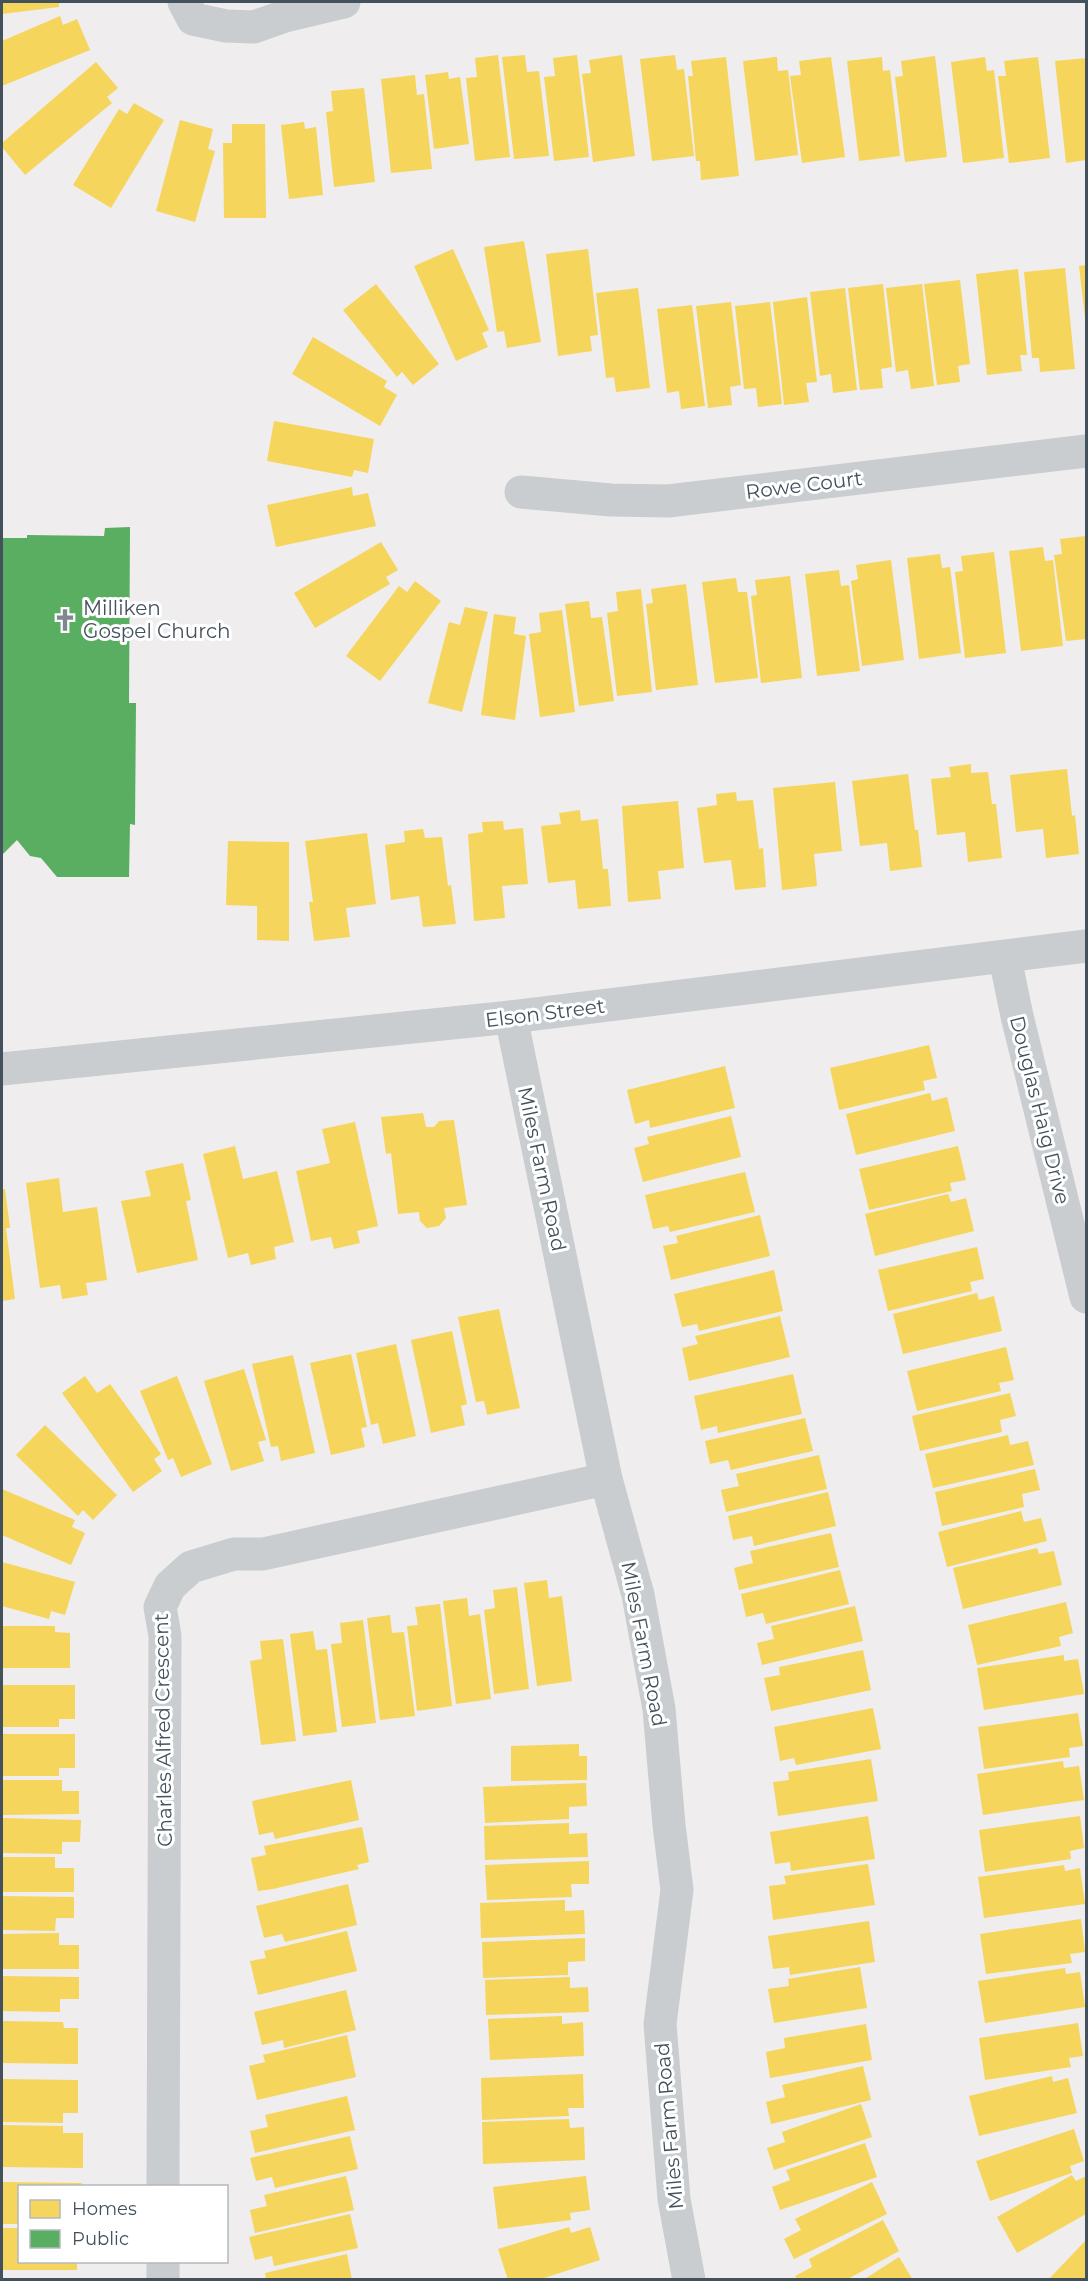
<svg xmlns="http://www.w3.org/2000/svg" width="1088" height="2281" font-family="Montserrat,sans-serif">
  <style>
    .homes { fill: #f6d55c }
    .public { fill: #5aae61 }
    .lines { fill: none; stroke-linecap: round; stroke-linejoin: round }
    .minor { stroke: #c9cdcf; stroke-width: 33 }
    .tertiary { stroke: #c9cdcf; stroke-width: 33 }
    .labels { text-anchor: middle; stroke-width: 6; stroke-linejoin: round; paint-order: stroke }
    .street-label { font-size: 20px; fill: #43515c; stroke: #fff }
    .poi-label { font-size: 20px; fill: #43515c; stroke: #fff; text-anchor: start }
  </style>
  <rect width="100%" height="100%" fill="#efedee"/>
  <!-- homes -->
  <path class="homes" d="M2 2H59V7L2 14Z
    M60 16 63 25 77 19 90 50 2 86V41Z
    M498 55 510 157 475 161 466 78 477 77 475 58Z
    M525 55 527 72 539 71 549 156 514 159 502 57Z
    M577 55 589 157 554 161 544 77 555 76 553 58Z
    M622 55 635 156 593 162 582 74 591 73 589 60Z
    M675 55 677 70 684 69 694 156 652 161 640 59Z
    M935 56 947 157 905 162 895 77 903 76 901 61Z
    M726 57 739 176 701 180 700 161H696L688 76H693L691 61Z
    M775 57H777L778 71 788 70 798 155 755 161 743 61Z
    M831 57 845 157 802 163 790 76 801 75 799 61Z
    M882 57 883 71 890 70 900 156 859 161 847 61Z
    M985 57 987 71 994 70 1004 158 963 163 951 62Z
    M1038 57 1050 158 1009 163 998 76H1006L1004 61Z
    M1086 58V160L1066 163 1055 61Z
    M96 62 118 88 107 97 112 103 25 175 2 147V143Z
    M448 72 449 79 460 77 469 144 434 149 425 75Z
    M415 75 417 95 424 94 432 169 391 173 381 79Z
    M364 88 375 182 334 187 326 112 333 111 331 91Z
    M134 103 164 120 111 208 73 185 119 109 127 114Z
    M180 120 213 129 208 149 215 151 195 222 156 211Z
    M304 122 305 129 316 127 323 195 289 199 281 125Z
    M232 124H265L266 218H224L223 143H232Z
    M524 241 541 342 507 348 504 331 497 332 484 247Z
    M453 249 489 330 482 333 488 347 456 361 414 266Z
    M588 249 598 335 590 336 592 351 558 356 546 254Z
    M1086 265V318H1085L1079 266Z
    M1065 268 1075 369 1040 372 1039 358H1032L1024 272Z
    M1018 269 1027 355H1020L1022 371 987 375 976 274Z
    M960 280 970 364 958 366 960 382 937 385 924 284Z
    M376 284 439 364 413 385 402 372 397 377 343 310Z
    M883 284 892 367 881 369 883 388 860 390 848 288Z
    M922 284 934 386 911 389 908 370 896 372 886 288Z
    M638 288 650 388 616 392 614 377 606 378 596 293Z
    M845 288 857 390 833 393 831 374 820 376 810 292Z
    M807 297 817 382 806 383 809 402 784 405 773 302Z
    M731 302 741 385 730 387 732 405 708 408 696 306Z
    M770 302 782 404 758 407 756 388 744 389 735 306Z
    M692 305 705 406 681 409 679 391 667 393 657 309Z
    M313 337 387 381 384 387 397 395 380 426 292 374Z
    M274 421 374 439 368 473 354 470 352 477 267 461Z
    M352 487 353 496 368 493 376 526 276 547 267 505Z
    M1086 536V639L1066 641 1054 555 1062 554 1060 539Z
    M381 542 398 570 386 577 390 584 315 628 294 593Z
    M1043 547 1045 561 1053 560 1063 646 1021 651 1009 551Z
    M994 552 1006 653 965 658 955 572 963 571 961 556Z
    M940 554 942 568 950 567 961 653 919 659 907 558Z
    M891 560 904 660 862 666 851 581 858 579 856 565Z
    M839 570 841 586 849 585 860 671 817 676 805 574Z
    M790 576 802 678 761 683 751 596 757 595 755 580Z
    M736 578 738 592H747L758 678 715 683 702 582Z
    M415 581 441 601 380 681 346 656 399 586 407 592Z
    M686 584 698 685 656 690 646 604 653 603 651 589Z
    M641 589 652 692 617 696 607 613 618 611 616 592Z
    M589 601 591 618 602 617 614 701 579 706 565 604Z
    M465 607 488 612 462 712 428 703 449 622 460 625Z
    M562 610 575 712 540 717 529 634 541 632 539 613Z
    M494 614 516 617 514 634 526 636 515 720 481 715Z
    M971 764V773L988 772 992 804H996L1002 858 968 862 965 832 937 835 931 779 951 777 949 767Z
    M1067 769 1072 816 1075 815 1079 854 1046 858 1043 829 1016 832 1010 775Z
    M908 774 915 830H918L922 867 890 871 887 843 860 846 852 781Z
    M835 782 842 851 814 854 817 886 782 890 773 788Z
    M736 792 737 801 753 800 759 849 763 848 766 887 735 890 731 860 704 863 697 808 717 805 716 794Z
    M678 801 684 868 658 871 661 899 628 902 622 806Z
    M580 810 581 821 598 819 603 869H608L611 906 578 909 575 880 548 883 541 826 561 824 559 813Z
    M503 821 504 830 523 828 528 884 502 886 505 918 474 921 468 834 483 832 482 822Z
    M423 829 425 838 442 837 448 886 451 885 456 924 423 927 419 896 391 900 385 845 405 842 404 831Z
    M367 833 376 904 346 908 350 937 314 941 309 902H313L305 841Z
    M228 841 289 842V941L257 940V906L226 905Z
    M929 1045 937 1078 923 1081 925 1090 839 1110 830 1068Z
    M725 1066 735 1108 650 1128 649 1120 635 1124 627 1090Z
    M930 1093 932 1101 947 1097 955 1131 856 1155 846 1114Z
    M423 1113 426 1127H434L439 1121 454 1120 467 1205 444 1208 446 1218 439 1226 427 1228 420 1221 419 1212 398 1214 391 1153 386 1154 381 1117Z
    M731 1116 741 1157 643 1182 634 1148 649 1144 647 1137Z
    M355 1122 378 1226 357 1231 360 1243 334 1249 331 1237 311 1241 296 1171 330 1163 322 1129Z
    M235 1146 243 1179 277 1171 294 1242 274 1247 276 1259 251 1265 248 1253 228 1258 203 1154Z
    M958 1146 966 1180 950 1183 952 1191 869 1210 859 1169Z
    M183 1163 191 1200 186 1201 198 1260 137 1273 121 1201 151 1196 145 1171Z
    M745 1172 755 1212 670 1232 668 1226 653 1229 645 1195Z
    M59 1178 63 1212 97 1207 107 1280 86 1283 88 1295 62 1299 60 1285 40 1288 26 1183Z
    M2 1189H5L10 1228H6L15 1299 2 1301Z
    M948 1194 951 1202 966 1198 974 1231 875 1256 865 1214Z
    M760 1215 770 1256 671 1280 663 1246 678 1243 676 1236Z
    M977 1247 984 1279 970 1282 972 1291 888 1311 878 1270Z
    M774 1270 783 1311 699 1331 697 1324 682 1327 674 1294Z
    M977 1293 979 1300 994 1296 1002 1331 903 1354 893 1314Z
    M499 1309 520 1408 487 1415 484 1401 476 1402 458 1317Z
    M780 1316 790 1357 689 1381 682 1348 698 1344 695 1336Z
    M452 1331 467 1404 461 1406 465 1425 431 1433 411 1340Z
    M396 1344 416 1436 383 1444 378 1423 371 1425 356 1353Z
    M1006 1347 1014 1380 999 1383 1001 1391 917 1411 907 1371Z
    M351 1354 367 1427 361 1428 365 1447 331 1455 310 1363Z
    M293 1355 315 1453 281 1461 278 1446 271 1447 252 1364Z
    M244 1369 266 1440 258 1442 264 1461 231 1471 204 1381Z
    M793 1374 802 1414 718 1433 717 1426 701 1430 694 1396Z
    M85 1376 97 1393 110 1384 161 1454 154 1459 162 1471 133 1492 62 1393Z
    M177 1376 212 1464 181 1477 173 1458 168 1460 140 1391Z
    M1010 1393 1016 1416 1000 1420 1002 1432 920 1451 912 1416Z
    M805 1418 813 1451 731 1470 728 1460 710 1464 705 1441Z
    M45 1425 117 1495 93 1520 83 1510 78 1516 16 1455Z
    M1008 1435 1010 1445 1028 1441 1034 1465 933 1488 925 1454Z
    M819 1455 827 1489 726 1512 721 1490 739 1486 736 1474Z
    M1035 1469 1040 1490 1022 1494 1024 1507 942 1526 935 1492Z
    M2 1489 75 1520 72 1527 85 1533 71 1565 2 1535Z
    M828 1492 836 1526 754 1546 752 1536 733 1540 728 1516Z
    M1021 1511 1024 1522 1041 1518 1047 1541 947 1567 938 1532Z
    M831 1533 839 1567 739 1590 734 1568 753 1563 750 1551Z
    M1037 1548 1039 1554 1054 1551 1062 1585 963 1609 953 1568Z
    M2 1562 75 1582 65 1615 51 1611 49 1619 2 1606Z
    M840 1570 849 1604 766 1624 763 1613 746 1617 741 1594Z
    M547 1580 549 1598 562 1596 572 1681 537 1686 524 1583Z
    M517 1587 529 1689 494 1694 484 1610 495 1608 493 1590Z
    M467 1598 469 1616 480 1614 491 1699 456 1704 443 1601Z
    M1066 1602 1073 1633 1059 1637 1061 1646 977 1665 968 1625Z
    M440 1604 452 1706 417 1711 407 1626 418 1625 415 1607Z
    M855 1606 863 1641 762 1665 757 1643 774 1639 771 1626Z
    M390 1615 392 1633 404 1632 415 1716 380 1720 367 1618Z
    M363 1620 376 1723 342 1727 331 1644 342 1643 340 1623Z
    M2 1626H55V1632L70 1633V1668H2Z
    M313 1631 316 1650 327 1649 337 1732 303 1736 290 1634Z
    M283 1639 296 1741 261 1745 250 1661 262 1659 260 1641Z
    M863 1650 871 1690 771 1711 764 1678 780 1675 779 1667Z
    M1064 1655V1661L1078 1659 1084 1694 984 1710 977 1668Z
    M2 1685H75V1719H59V1727H2Z
    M873 1708 881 1749 796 1765 794 1758 780 1761 774 1727Z
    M1078 1713 1083 1746 1069 1748 1070 1757 984 1769 978 1727Z
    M2 1734H75V1768H59V1776H2Z
    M579 1744V1756H587V1780L511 1781V1746Z
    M871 1759 878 1801 778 1816 773 1782 789 1780 788 1772Z
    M1063 1761 1064 1768 1079 1766 1084 1800 983 1815 977 1774Z
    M2 1780H62V1791H79V1814L2 1815Z
    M351 1780 359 1820 275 1839 273 1832 259 1835 252 1801Z
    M586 1783 587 1806 569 1807V1819L485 1823 483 1787Z
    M868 1816 875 1859 791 1871 790 1862 775 1864 770 1832Z
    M1080 1816 1084 1848 1070 1851 1071 1859 985 1872 979 1830Z
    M2 1818 81 1820 80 1842H62V1854L2 1853Z
    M569 1823V1834L587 1833 588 1857 485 1860 484 1826Z
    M362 1827 369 1862 357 1865 359 1869 273 1889 258 1891 251 1858 266 1855 264 1846Z
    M2 1857H55V1868H74V1892H2Z
    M589 1861V1884H571L572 1897 487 1900 485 1865Z
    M868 1864 875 1905 773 1920 769 1886 786 1884 784 1876Z
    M1064 1865 1065 1871 1080 1868 1085 1904 984 1918 978 1877Z
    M348 1884 357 1925 285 1942 282 1934 264 1938 256 1906Z
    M2 1896 74 1897V1918H56L55 1931 2 1930Z
    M565 1900V1911L584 1910 585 1934 481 1938 480 1903Z
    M1081 1919 1085 1952 1070 1954 1072 1963 986 1974 980 1934Z
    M869 1921 875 1962 790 1975 789 1967 773 1969 768 1936Z
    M347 1931 357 1971 258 1995 250 1961 266 1958 264 1951Z
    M59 1933V1945H79V1969H2V1934Z
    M585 1938V1961L568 1962V1975L483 1978 482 1942Z
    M860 1967 867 2008 774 2023 768 1989 789 1986 788 1979Z
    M1065 1968 1066 1974 1080 1972 1085 2007 985 2023 978 1981Z
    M2 1976 79 1977V1999H60V2012L2 2011Z
    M570 1977V1988L588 1987 589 2012 486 2015 485 1980Z
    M346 1990 356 2030 284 2048 283 2040 262 2045 254 2012Z
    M562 2016V2024L583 2022 584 2056 490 2060 488 2019Z
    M2 2021 63 2022 64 2028H78V2064L2 2063Z
    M1078 2023 1083 2056 1069 2058 1071 2067 985 2080 979 2038Z
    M866 2024 872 2060 770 2078 766 2052 785 2048 784 2038Z
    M347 2035 356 2077 257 2100 249 2066 265 2062 263 2055Z
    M863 2066 871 2100 771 2124 766 2102 785 2097 782 2085Z
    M583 2074 584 2108H568L569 2116 482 2120 481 2078Z
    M1052 2076 1053 2082 1068 2078 1077 2113 979 2136 969 2096Z
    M2 2079 78 2080V2113H63V2123L2 2122Z
    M347 2096 355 2130 255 2153 250 2131 268 2127 265 2115Z
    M861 2104 872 2137 774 2170 767 2148 785 2142 782 2132Z
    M569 2119 570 2128 584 2127 585 2160 483 2164 482 2122Z
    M2 2125 63 2126V2133H83V2168L2 2167Z
    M1074 2129 1084 2161 1070 2166 1072 2173 990 2201 976 2161Z
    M350 2136 358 2169 275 2188 272 2177 256 2181 250 2158Z
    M865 2143 877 2177 780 2210 772 2187 790 2180 786 2170Z
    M1072 2175 1076 2181 1086 2176V2214L1017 2253 997 2217Z
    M346 2176 354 2210 255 2233 250 2210 267 2206 264 2195Z
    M586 2176 590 2210 570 2213 571 2220 498 2229 493 2187Z
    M2 2182 82 2183V2186H20V2224H2Z
    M872 2182 887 2214 794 2259 784 2239 801 2230 795 2219Z
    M350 2214 358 2248 274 2266 272 2256 255 2260 249 2237Z
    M883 2220 899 2251 846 2280H797L795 2276 812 2267 809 2259Z
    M569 2227 571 2233 590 2227 600 2260 538 2280H508L498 2249Z
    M2 2228H20V2262H77V2270H2Z
    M1086 2240V2280H1048Z
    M347 2254 352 2280H266L265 2273Z
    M899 2257 913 2280H863Z"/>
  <!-- public -->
  <path class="public" d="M130 527 129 703H136L135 825 130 824 129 877H57L41 858 30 856 17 840 2 855V538H27V535L104 536 105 528Z"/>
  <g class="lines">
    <!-- minor -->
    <path class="minor" d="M184 2 193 19 226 26 254 27 285 16 344 2
      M521 492 611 500 668 501 1086 451
      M1005 958 1017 1016 1086 1297
      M511 1017 606 1479 638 1595 659 1709 669 1825 677 1890 660 2024 674 2199 689 2280
      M163 2186 165 1636 160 1607 170 1586 191 1567 234 1554H263L606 1479
      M163 2280V2262"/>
    <!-- tertiary -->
    <path class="tertiary" d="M2 1069 511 1017 1086 946"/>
  </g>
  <!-- icons -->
  <defs>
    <g id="church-bare" transform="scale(1.8)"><path d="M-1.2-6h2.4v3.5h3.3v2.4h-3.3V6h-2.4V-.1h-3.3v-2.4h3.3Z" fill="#7f888f" stroke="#fff" stroke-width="2.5" paint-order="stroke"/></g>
  </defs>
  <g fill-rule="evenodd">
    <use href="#church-bare" x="65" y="620"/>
  </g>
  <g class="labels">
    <!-- street labels -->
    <g class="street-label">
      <text transform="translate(804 485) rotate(-7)" y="7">Rowe Court</text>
      <text transform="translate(545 1013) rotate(-7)" y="7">Elson Street</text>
      <text transform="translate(1040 1110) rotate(76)" y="7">Douglas Haig Drive</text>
      <text transform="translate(542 1169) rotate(78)" y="7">Miles Farm Road</text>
      <text transform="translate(644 1644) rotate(79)" y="7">Miles Farm Road</text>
      <text transform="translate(163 1730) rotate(-91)" y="7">Charles Alfred Crescent</text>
      <text transform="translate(669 2126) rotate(-95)" y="7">Miles Farm Road</text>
    </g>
    <!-- poi labels -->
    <g class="poi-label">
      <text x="83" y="615">Milliken<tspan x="83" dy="23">Gospel Church</tspan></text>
    </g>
  </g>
  <!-- border -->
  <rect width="1088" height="2281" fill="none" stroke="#43515c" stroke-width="6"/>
  <!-- legend -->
  <rect x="18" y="2185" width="210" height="78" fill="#ffffff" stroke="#b4b9be" stroke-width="1.5"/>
  <rect x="30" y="2200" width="30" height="18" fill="#f6d55c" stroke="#b4b9be" stroke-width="1.5"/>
  <text x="72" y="2215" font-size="18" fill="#43515c">Homes</text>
  <rect x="30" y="2230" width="30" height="18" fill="#5aae61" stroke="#b4b9be" stroke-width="1.5"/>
  <text x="72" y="2245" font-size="18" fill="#43515c">Public</text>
</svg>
